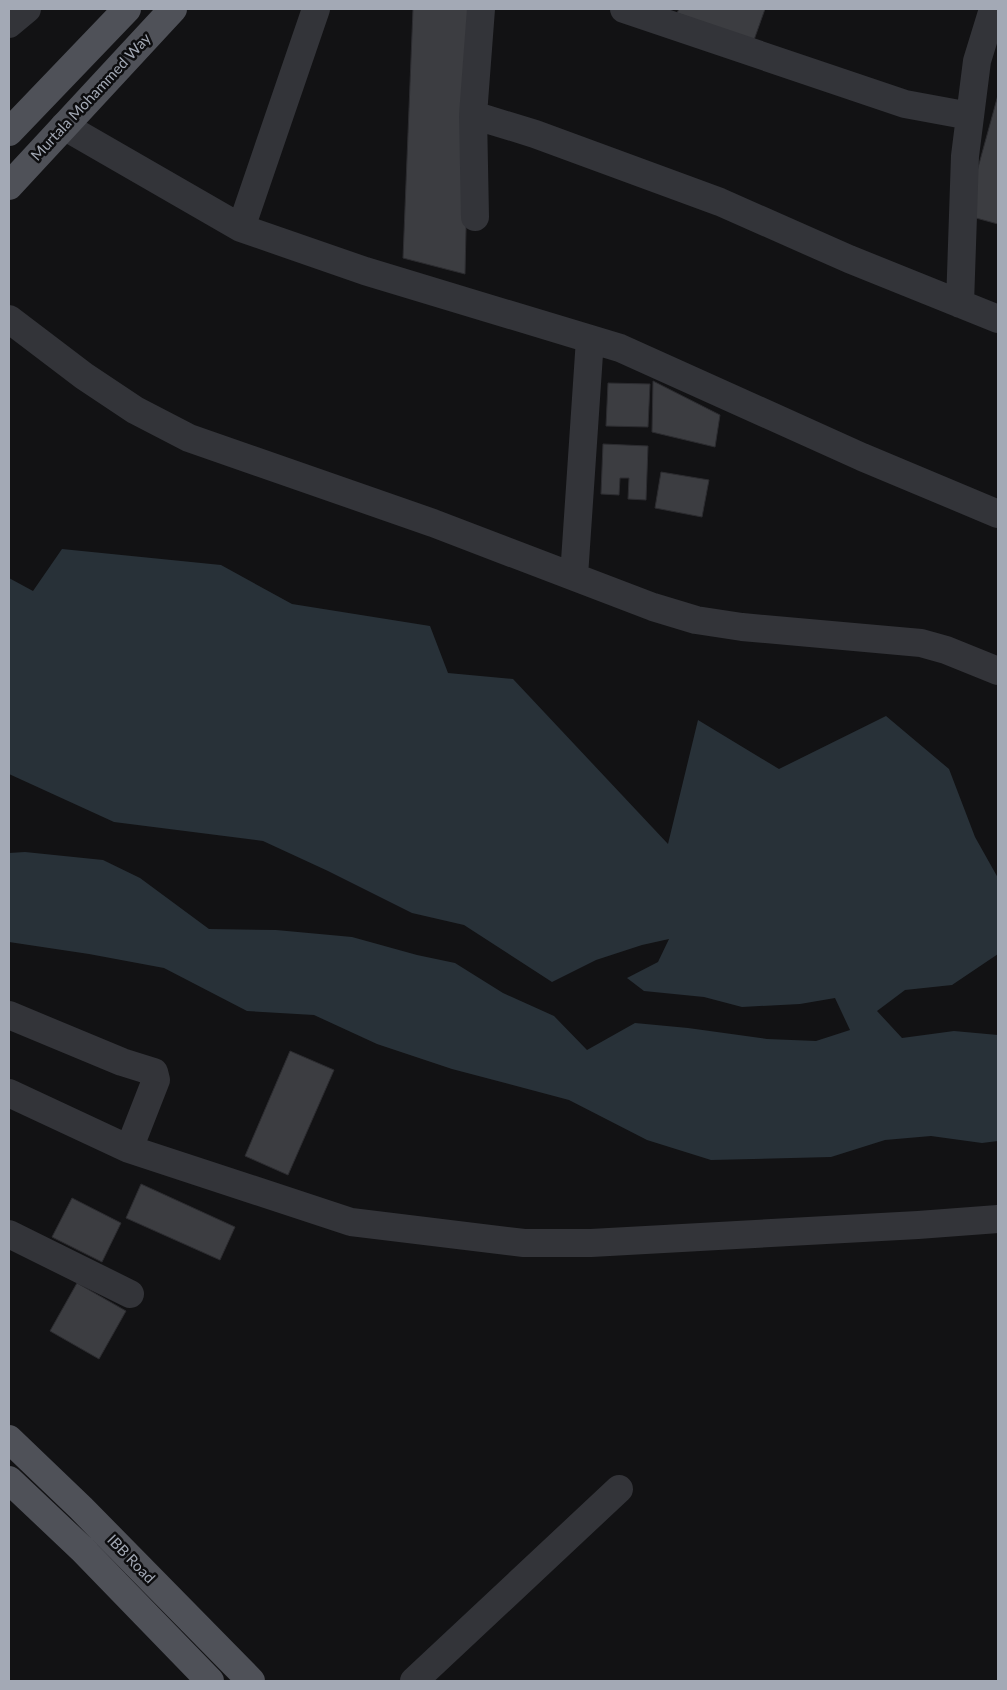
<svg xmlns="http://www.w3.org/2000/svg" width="1007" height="1690" font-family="Lato,sans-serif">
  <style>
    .water { fill: #283138 }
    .building { fill: #3c3d41; stroke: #2c2c30 }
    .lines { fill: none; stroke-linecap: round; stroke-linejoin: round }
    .minor { stroke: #333439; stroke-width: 28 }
    .major { stroke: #4f5158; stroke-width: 28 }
    .labels { text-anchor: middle; stroke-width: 5; stroke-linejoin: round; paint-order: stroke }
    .street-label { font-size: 15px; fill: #a3a9b5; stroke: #0d0d0f }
  </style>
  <rect width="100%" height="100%" fill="#121214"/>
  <!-- water -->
  <path class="water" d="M62 549 221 565 292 604 430 626 448 673 513 679 668 844 698 720 779 769 886 716 949 769 975 837 998 878V954L952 985 905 990 877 1011 902 1038 954 1031 998 1035V1141L982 1143 931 1136 885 1140 831 1157 711 1160 647 1140 569 1100 452 1069 377 1044 314 1015 247 1011 164 968 89 954 9 942V853L25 852 103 860 140 878 209 929 276 930 352 937 417 955 455 963 503 993 554 1016 587 1050 635 1023 688 1028 767 1039 816 1041 850 1030 835 998 800 1004 742 1007 704 997 644 991 627 978 658 962 669 939 642 945 596 960 552 982 464 925 412 913 328 871 263 841 114 822 9 774V578L33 591Z"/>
  <!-- building -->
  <path class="building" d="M413 9H471L465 274 403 258Z
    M679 9H765L754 40 677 13Z
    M998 95V224L965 215Z
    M653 381 720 415 715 447 652 432Z
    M608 383 650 384 648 427 606 426Z
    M603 444 648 446 646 500 628 499 629 478H620L619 495 601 494Z
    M661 472 709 480 702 517 655 508Z
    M290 1051 334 1070 288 1175 245 1156Z
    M141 1184 235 1227 220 1260 126 1218Z
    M72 1198 121 1223 102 1262 52 1237Z
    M77 1283 126 1311 99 1359 50 1331Z"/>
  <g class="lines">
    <!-- minor -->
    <path class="minor" d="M624 9 905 104 970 116
      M9 24 27 9
      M473 115 535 134 720 202 849 259 998 319
      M64 126 241 228 365 271 620 348 862 457 998 514
      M475 217 473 115 481 9
      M241 228 316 9
      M960 304 965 156 977 61 993 9
      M9 319 84 376 135 410 189 438 433 523 653 607 696 620 742 627 921 643 946 650 998 671
      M574 576 590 339
      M9 1015 122 1062 154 1072 156 1080 129 1149
      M9 1093 129 1149 351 1222 524 1243H591L918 1225 998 1219
      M9 1234 130 1294
      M414 1681 619 1489"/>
    <!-- major -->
    <path class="major" d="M9 132 127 9
      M9 186 173 9
      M9 1439 81 1508 251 1681
      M9 1480 82 1549 210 1681"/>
  </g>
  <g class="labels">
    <!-- street labels -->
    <g class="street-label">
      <text transform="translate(91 97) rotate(-47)" y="5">Murtala Mohammed Way</text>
      <text transform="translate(131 1559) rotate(46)" y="5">IBB Road</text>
    </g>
  </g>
  <!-- border -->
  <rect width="1007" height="1690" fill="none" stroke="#a3a9b5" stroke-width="20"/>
</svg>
